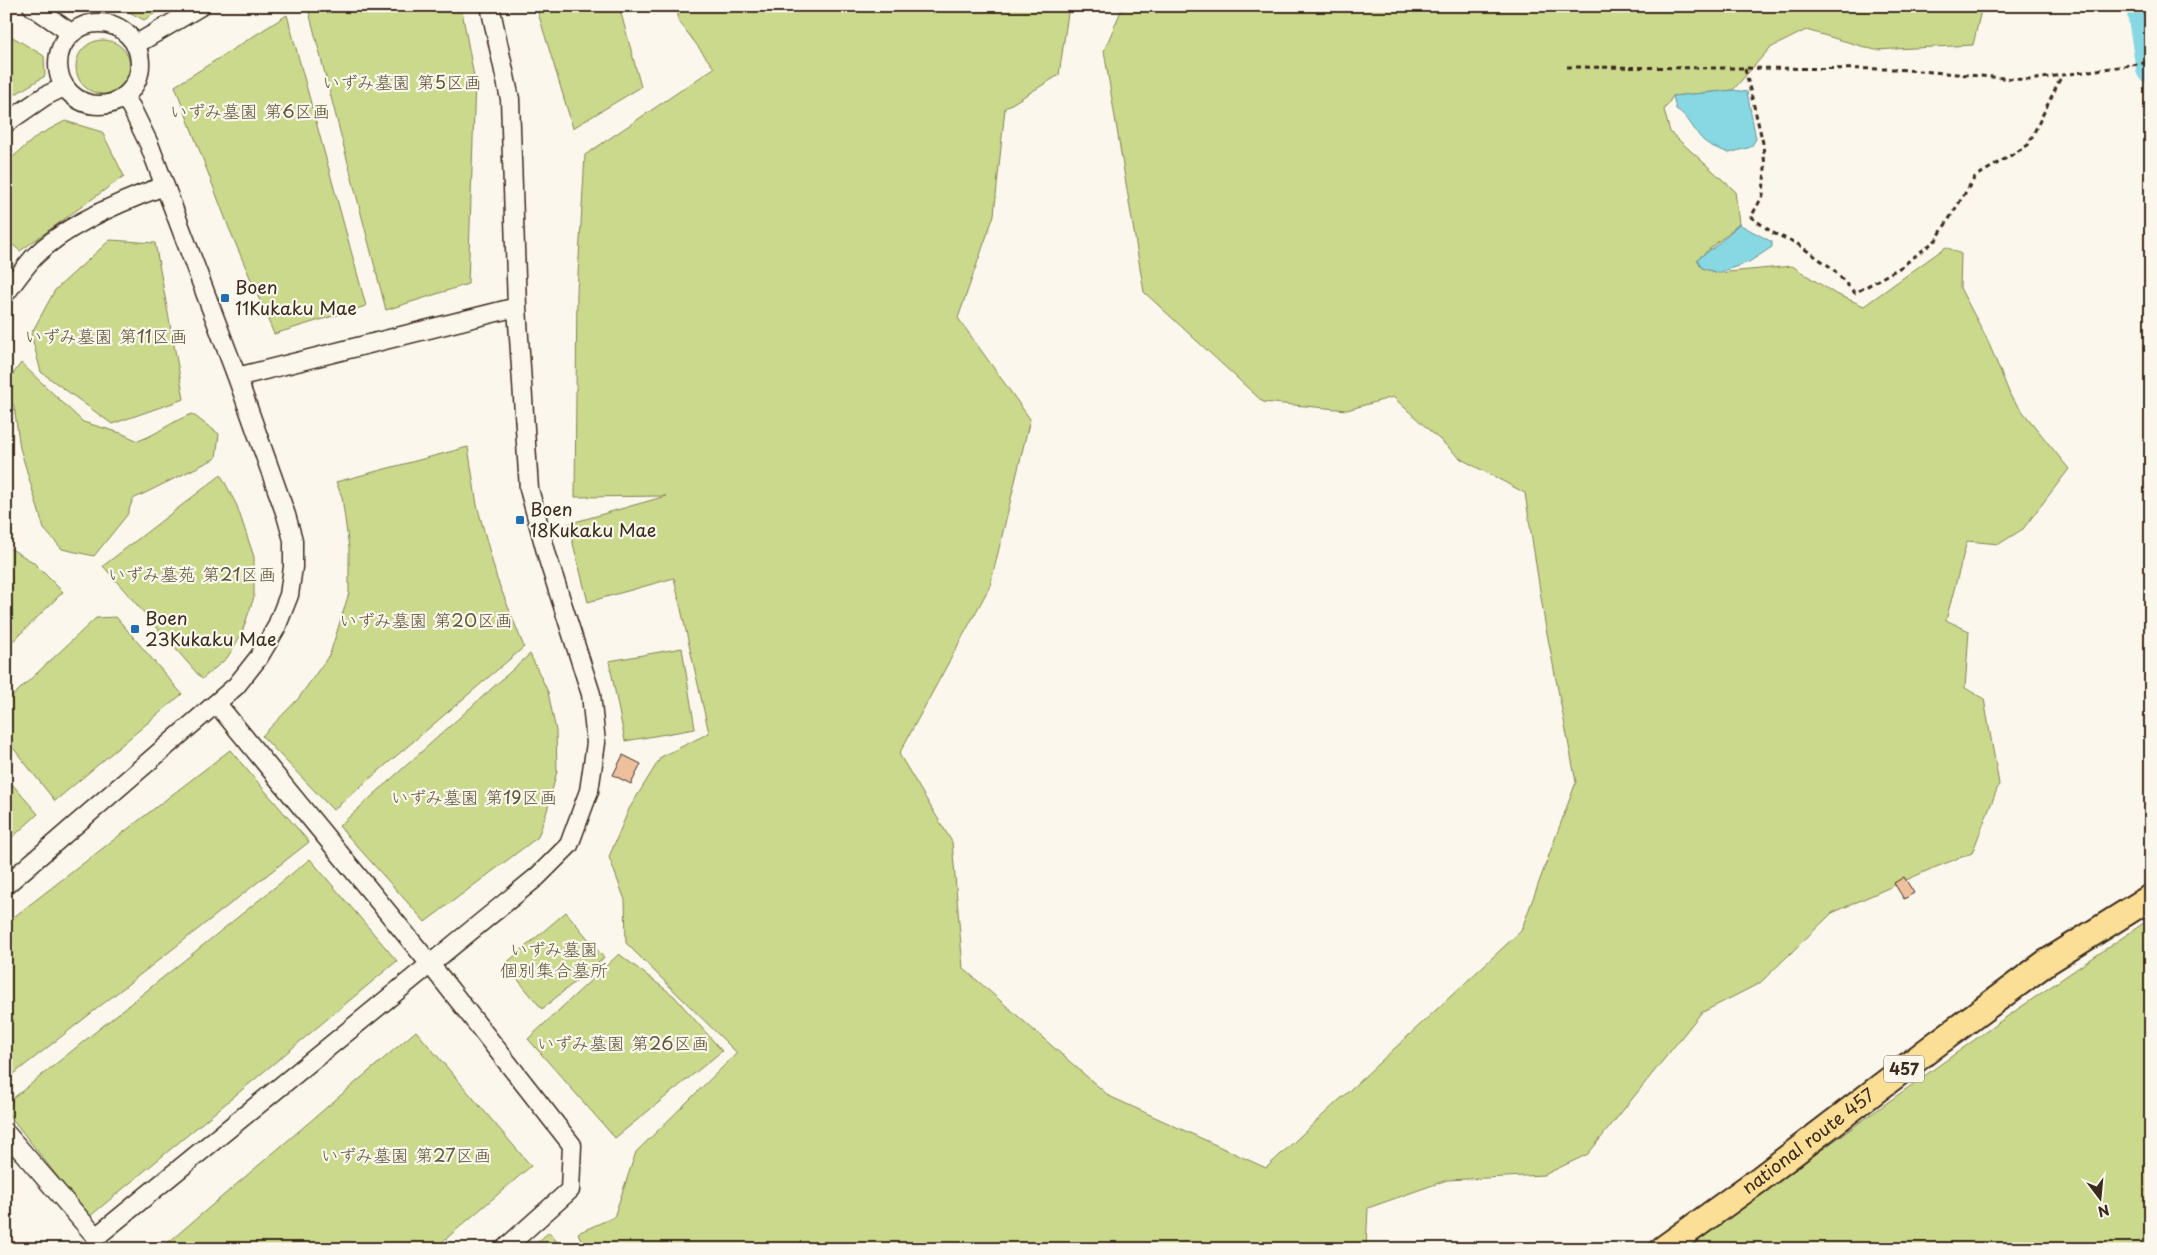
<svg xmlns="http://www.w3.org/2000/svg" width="2157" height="1255" font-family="'Playpen Sans','Klee One',sans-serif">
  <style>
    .green { fill: #cbd98c; stroke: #838255 }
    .water { fill: #87d8e3; stroke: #699294 }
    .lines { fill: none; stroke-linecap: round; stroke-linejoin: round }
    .river { stroke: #87d8e3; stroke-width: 30 }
    .building { fill: #eec09e; stroke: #3b2a1e }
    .minor-casing { stroke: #3b2a1e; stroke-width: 21 }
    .highway-casing { stroke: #3b2a1e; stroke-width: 29 }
    .path { stroke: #3b2a1e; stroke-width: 3; stroke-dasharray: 5 4; stroke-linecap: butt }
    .minor { stroke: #fbf7ec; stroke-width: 18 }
    .highway { stroke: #fbdf96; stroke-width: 25 }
    .poi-dot { fill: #1f6fb2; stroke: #fbf7ec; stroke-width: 2 }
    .labels { text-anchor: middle; stroke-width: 4.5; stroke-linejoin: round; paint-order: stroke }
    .shield { fill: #fbf7ec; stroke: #75685c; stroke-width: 1 }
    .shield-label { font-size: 16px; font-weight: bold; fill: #3b2a1e }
    .park-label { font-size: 18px; fill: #5f563a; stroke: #fbf7ec }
    .poi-label { font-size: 18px; fill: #3b2a1e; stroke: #fbf7ec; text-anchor: start }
    .street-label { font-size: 18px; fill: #3b2a1e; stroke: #fbf7ec }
  </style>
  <rect width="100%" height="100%" fill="#fbf7ec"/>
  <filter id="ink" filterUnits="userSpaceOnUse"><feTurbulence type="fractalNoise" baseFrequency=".02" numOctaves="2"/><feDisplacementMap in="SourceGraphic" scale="10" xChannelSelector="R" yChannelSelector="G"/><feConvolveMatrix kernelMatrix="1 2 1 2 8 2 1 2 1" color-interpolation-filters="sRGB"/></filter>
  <g filter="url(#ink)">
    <!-- green -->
    <path class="green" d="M118 6H167L144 20Z
      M311 6H461L475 82 468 284 386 310 308 8Z
      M536 6H619L641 87 573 128Z
      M678 6H1069L1059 75 1005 108 994 215 958 318 1030 419 990 586 899 754 952 842 963 968 1109 1096 1266 1168 1521 931 1576 782 1545 623 1525 493 1461 459 1393 397 1347 410 1263 402 1144 292 1104 51 1123 6H1982L1973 45 1875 50 1806 30 1770 48 1733 90 1673 96 1664 110 1670 132 1735 191 1739 224 1698 259 1702 268 1718 273 1792 266 1834 293 1864 306 1946 247 1961 254 1960 288 1987 339 2011 397 2069 469 2023 529 1999 544 1967 541 1946 620 1969 631 1965 688 1984 699 1999 784 1972 853 1931 869 1832 913 1760 983 1701 1013 1588 1154 1544 1175 1447 1180 1368 1208 1366 1249H585L578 1233 614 1217 636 1152 737 1053 626 943 625 900 609 857 629 809 661 757 709 733 674 578 588 602 568 524 666 496 575 497 577 292 585 155 714 68 678 20Z
      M287 15 366 306 274 334 229 228 175 86Z
      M6 33 44 56 45 76 6 100Z
      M76 67a27 27 0 1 1 54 0a27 27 0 1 1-54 0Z
      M65 121 102 132 124 176 20 251 6 239V163L37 136Z
      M110 240 155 243 184 399 112 424 41 372 31 334 55 290Z
      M21 363 83 422 121 433 138 441C158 434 172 421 192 414L219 434 216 458 133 499 127 515 94 556 62 549 44 529 20 448 14 406 6 395V384Z
      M468 447 477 505 497 579 524 647 333 810 262 736 298 699 330 654 349 593V548L342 497 336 482Z
      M221 475 237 506 254 557V597L241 635 227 658 202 679 103 566Z
      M6 546 33 562 63 592 6 648Z
      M116 617 182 694 55 801 6 739V702L96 618Z
      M682 648 695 729 625 741 609 661Z
      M530 654 548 692 556 731 557 771 547 811 538 837 425 922 339 826Z
      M230 750 309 842 6 1080V923Z
      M6 777 38 814 6 843Z
      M310 859 397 961 89 1217 6 1111V1104Z
      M566 912 604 958 542 1009 505 964Z
      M2151 918V1249H1684L2002 1020Z
      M619 954 674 996 722 1051 615 1138 528 1039Z
      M416 1031 531 1166 434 1249H165L163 1247Z
      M549 1232 563 1249H530Z"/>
    <!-- water -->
    <path class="water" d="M1733 90 1747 92 1756 139 1751 147 1729 153C1722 150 1711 147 1704 141 1693 131 1689 116 1676 109L1673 96Z
      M1739 224 1772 242V247L1749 262 1718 273 1702 268 1697 259 1716 246Z"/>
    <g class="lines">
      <!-- river -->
      <path class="river" d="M2141 6 2151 69"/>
    </g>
    <!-- building -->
    <path class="building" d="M623 755 641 764 631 784 613 775Z
      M1904 877 1914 893 1904 899 1894 883Z"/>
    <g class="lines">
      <!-- minor casing -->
      <g class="minor-casing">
        <path id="minor" d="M32 6 71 33
          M58 64a41 41 0 1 1 82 0a41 41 0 1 1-82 0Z
          M135 45 201 6
          M123 97 131 107 149 144 237 377 517 307 510 99 490 6
          M6 123 45 96 64 87
          M6 293C15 281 24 268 34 257 66 224 122 201 164 186
          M217 704 430 964 572 1145 570 1190 504 1249
          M6 885 236 686 259 657 276 628 289 595 293 567V540L286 515 237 377
          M6 1133 96 1237 538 876 569 845 589 791 596 743 591 694 548 559 529 489 517 307"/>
      </g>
      <!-- highway casing -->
      <g class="highway-casing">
        <g id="highway">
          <path id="s1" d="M1663 1249 1760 1179 1935 1045 2047 962 2151 897"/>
        </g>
      </g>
      <!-- path -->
      <path class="path" d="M1567 67 1895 69 2029 80 2151 62
        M1745 69 1763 143 1765 168 1763 195 1751 217 1773 233 1796 243 1832 268 1855 293 1901 267 1936 240 1975 177 2028 145 2062 75"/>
      <!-- minor -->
      <use href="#minor" class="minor"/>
      <!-- highway -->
      <use href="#highway" class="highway"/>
    </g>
  </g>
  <!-- markers -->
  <g class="poi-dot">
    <rect x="220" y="293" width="10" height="10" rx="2.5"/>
    <rect x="515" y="515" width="10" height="10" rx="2.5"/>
    <rect x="130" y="624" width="10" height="10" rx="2.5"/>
  </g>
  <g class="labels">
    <!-- shield labels -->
    <rect class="shield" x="1884" y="1055.5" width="40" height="27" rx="4"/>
    <g class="shield-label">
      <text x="1904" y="1075">457</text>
    </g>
    <!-- park labels -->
    <g class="park-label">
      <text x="402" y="89">いずみ墓園 第5区画</text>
      <text x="250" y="118">いずみ墓園 第6区画</text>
      <text x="106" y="343">いずみ墓園 第11区画</text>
      <text x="192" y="581">いずみ墓苑 第21区画</text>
      <text x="426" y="627">いずみ墓園 第20区画</text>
      <text x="474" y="804">いずみ墓園 第19区画</text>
      <text x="554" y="956">いずみ墓園<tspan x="554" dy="21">個別集合墓所</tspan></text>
      <text x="623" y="1050">いずみ墓園 第26区画</text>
      <text x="406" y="1162">いずみ墓園 第27区画</text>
    </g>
    <!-- poi labels -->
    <g class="poi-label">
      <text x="235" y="294">Boen<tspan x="235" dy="21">11Kukaku Mae</tspan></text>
      <text x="530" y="516">Boen<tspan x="530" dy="21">18Kukaku Mae</tspan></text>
      <text x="145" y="625">Boen<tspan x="145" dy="21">23Kukaku Mae</tspan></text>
    </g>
    <!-- street labels -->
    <g class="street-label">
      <text dy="6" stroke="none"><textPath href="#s1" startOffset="181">national route 457</textPath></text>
    </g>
  </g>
  <!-- margin -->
  <rect width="2157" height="1255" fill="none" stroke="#fbf7ec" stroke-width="25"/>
  <rect x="12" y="12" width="2132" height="1230" fill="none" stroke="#3b2a1e" stroke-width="2" filter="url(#ink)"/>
  <!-- north arrow -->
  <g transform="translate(2100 1198) rotate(164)" stroke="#fbf7ec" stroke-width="4" paint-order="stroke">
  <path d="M0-4L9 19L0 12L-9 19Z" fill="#3b2a1e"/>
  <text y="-8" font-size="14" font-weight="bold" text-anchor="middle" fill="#3b2a1e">N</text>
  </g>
</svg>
